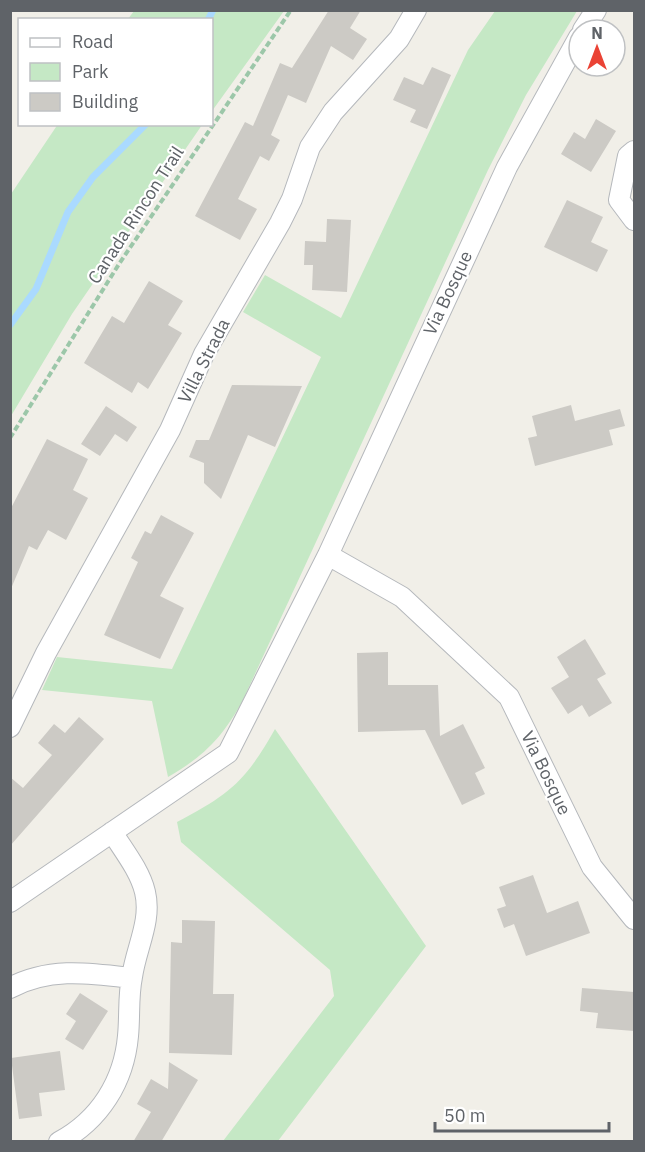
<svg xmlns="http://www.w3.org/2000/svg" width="645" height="1152" font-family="'IBM Plex Sans',sans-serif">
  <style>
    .green { fill: #c5e8c5 }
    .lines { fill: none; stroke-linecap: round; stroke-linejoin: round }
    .stream { stroke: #aadaff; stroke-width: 7 }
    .building { fill: #cccac5 }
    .minor-casing { stroke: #b5b8bc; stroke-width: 22 }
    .path { stroke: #9cc7a9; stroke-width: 4; stroke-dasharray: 6 3; stroke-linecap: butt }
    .minor { stroke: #fff; stroke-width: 20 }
    .labels { text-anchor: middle; stroke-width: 4.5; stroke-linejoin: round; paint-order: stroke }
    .street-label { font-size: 18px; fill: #5f6368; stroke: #fff }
  </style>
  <rect width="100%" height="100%" fill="#f1efe8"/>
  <!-- green -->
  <path class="green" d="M134 11V10L284 11 212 111V20L128 19Z
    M495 11H577L526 95 488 170 242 702C221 739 204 756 168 777L152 701 42 690 57 657 172 669 321 357 243 312 265 275 341 318 468 50Z
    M58 124 202 125 72 314 11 416V194Z
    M275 729 426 946 278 1141H223L334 996 330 970 181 842 177 822C230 794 245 782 275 729Z"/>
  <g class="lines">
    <!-- stream -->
    <path class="stream" d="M208 20 213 10
      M10 325 36 289 68 212 93 177 146 124"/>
  </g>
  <!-- building -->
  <path class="building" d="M329 10H361L350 28 367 39 353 60 331 46 306 103 288 95 271 135 280 140 269 161 260 156 238 199 257 209 240 240 195 216 245 122 253 126 280 63 292 68Z
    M432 67 451 75 427 129 410 122 416 110 393 100 404 77 423 85Z
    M596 119 616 131 591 172 561 154 574 132 585 139Z
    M567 200 603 217 591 242 608 250 597 272 544 247Z
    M327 219 351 220 347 292 312 290 313 265H304L305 241 326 242Z
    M149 281 183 301 168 325 182 333 148 389 138 382 132 393 84 363 112 316 124 323Z
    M232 385 302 386 275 447 248 435 221 499 204 483V463L189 457 196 440H209Z
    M571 405 575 421 620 409 625 426 609 430 613 445 535 466 528 438 537 436 532 416Z
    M106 406 137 427 127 442 115 434 100 456 81 444Z
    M47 439 88 459 73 490 88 498 66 540 48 530 37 550 29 546 10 591V510Z
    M161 515 194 533 160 596 184 608 160 659 104 635 138 562 131 558 145 531 151 534Z
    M585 639 606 674 597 679 612 703 589 717 582 705 568 714 551 688 569 677 557 657Z
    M388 652V685H438L440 736 463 724 485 768 475 773 485 794 462 805 425 730 358 732 357 653Z
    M79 717 104 739 10 846V777L23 788 52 755 38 743 54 724 65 733Z
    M533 875 547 913 578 901 590 933 526 956 514 924 504 928 497 909 506 906 499 887Z
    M182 920 215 921 213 994H234L232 1055 169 1053 171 942 182 943Z
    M582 988 634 992V1031L596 1028 598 1013 580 1011Z
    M80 993 108 1011 83 1050 65 1039 76 1021 66 1014Z
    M60 1051 65 1090 39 1093 42 1116 19 1119 11 1058Z
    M169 1062 198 1080 161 1142H133L151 1112 137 1104 151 1079 168 1089Z"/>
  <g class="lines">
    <!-- minor casing -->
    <g class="minor-casing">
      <path id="minor" d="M583 30 596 10
        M634 151 628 156 619 200 634 220
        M328 555 402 597 509 697 592 867 634 919
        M10 727 46 653 170 430 204 354 280 223 292 199 310 147 333 112 399 39 416 10
        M10 902 228 753 328 555 507 167 579 37
        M10 988C49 967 89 973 131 978
        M59 1142C100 1120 124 1081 128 1036 130 1016 128 996 132 977 136 948 152 921 145 892 140 871 124 851 112 832"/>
    </g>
    <!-- path -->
    <path class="path" d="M10 438 119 264 291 10"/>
    <!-- minor -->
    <use href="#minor" class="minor"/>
  </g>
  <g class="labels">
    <!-- street labels -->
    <g class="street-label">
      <text transform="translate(136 215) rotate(-57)" y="6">Canada Rincon Trail</text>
      <text transform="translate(448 293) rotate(-65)" y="6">Via Bosque</text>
      <text transform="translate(204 361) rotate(-63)" y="6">Villa Strada</text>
      <text transform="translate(546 773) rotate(64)" y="6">Via Bosque</text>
    </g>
  </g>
  <!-- border -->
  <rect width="645" height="1152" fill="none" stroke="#5f6368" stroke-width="24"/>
  <!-- legend -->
  <rect x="18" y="18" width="195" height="108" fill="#ffffff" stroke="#bfc1c3" stroke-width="1.5"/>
  <rect x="30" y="38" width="30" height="9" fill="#ffffff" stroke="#bfc1c3" stroke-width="1.5"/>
  <text x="72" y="48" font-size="18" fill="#5f6368">Road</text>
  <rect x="30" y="63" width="30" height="18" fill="#c5e8c5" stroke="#bfc1c3" stroke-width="1.5"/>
  <text x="72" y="78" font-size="18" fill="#5f6368">Park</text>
  <rect x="30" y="93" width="30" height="18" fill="#cccac5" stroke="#bfc1c3" stroke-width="1.5"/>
  <text x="72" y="108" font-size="18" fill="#5f6368">Building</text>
  <!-- north arrow -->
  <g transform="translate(597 48)"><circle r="28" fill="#ffffff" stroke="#bfc1c3" stroke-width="1.5"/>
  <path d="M0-4.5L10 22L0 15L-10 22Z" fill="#ea4335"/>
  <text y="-9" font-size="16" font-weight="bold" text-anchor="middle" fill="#5f6368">N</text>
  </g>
  <!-- scale -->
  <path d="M435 1122v9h174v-9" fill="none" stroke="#5f6368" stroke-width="3"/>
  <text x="444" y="1122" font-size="18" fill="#5f6368" stroke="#ffffff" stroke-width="4.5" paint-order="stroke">50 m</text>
</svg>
